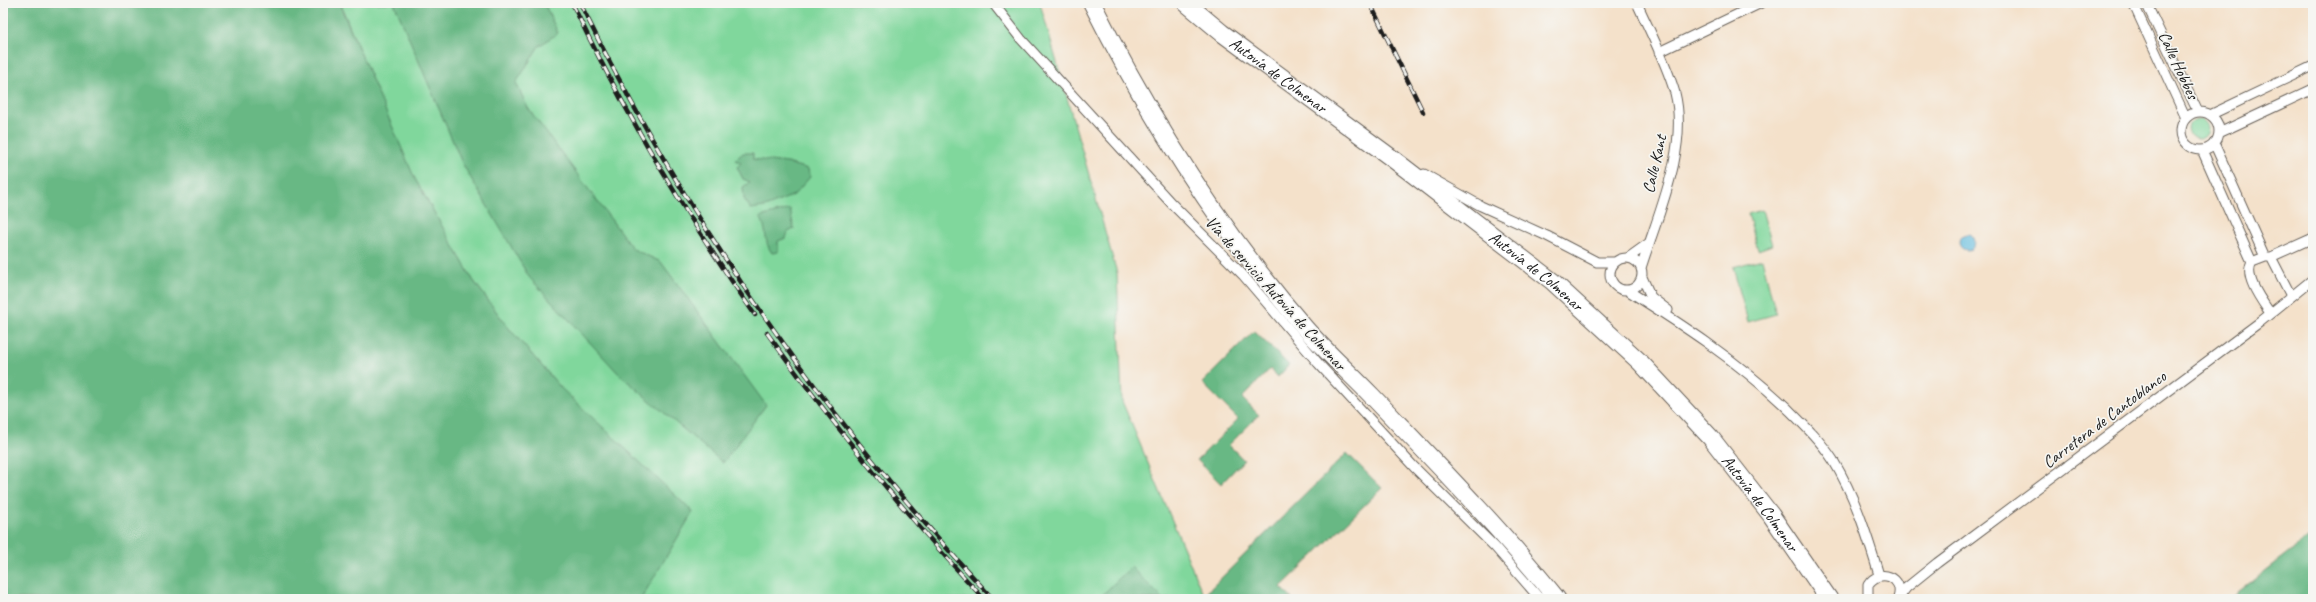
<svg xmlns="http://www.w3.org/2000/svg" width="2316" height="602" font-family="Caveat,sans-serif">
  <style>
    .green { fill: #80d79c; stroke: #4e7a5c }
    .forest { fill: #68b884; stroke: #426a50 }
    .water { fill: #60bbde; stroke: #3e6c7d }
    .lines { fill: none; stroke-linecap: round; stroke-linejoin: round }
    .street-casing { stroke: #686159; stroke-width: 11 }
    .highway-casing { stroke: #686159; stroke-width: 19 }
    .street { stroke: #fff; stroke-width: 9 }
    .highway { stroke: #fff; stroke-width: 17 }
    .rail-casing { stroke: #1c1c1c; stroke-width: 4.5 }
    .rail { stroke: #f6f6f2; stroke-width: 3; stroke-dasharray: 9; stroke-linecap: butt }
    .labels { text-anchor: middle; stroke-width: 3.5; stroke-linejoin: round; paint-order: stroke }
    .street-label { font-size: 17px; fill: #1c1c1c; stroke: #f6f6f2 }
  </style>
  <rect width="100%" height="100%" fill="#f6f6f2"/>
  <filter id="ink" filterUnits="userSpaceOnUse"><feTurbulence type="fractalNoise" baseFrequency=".025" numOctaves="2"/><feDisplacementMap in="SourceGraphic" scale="8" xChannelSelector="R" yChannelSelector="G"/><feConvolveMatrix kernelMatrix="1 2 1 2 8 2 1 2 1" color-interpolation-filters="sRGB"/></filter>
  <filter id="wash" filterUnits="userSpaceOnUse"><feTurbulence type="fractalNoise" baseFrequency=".012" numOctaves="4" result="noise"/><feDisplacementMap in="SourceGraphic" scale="16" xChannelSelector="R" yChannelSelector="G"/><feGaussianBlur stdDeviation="0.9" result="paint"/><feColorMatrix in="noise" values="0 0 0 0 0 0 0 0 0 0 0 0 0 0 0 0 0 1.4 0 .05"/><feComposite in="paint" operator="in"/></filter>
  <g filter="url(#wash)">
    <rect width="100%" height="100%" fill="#f4e1ca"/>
    <!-- green -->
    <path class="green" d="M340 3H1040L1117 273 1122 401 1205 599H641L566 394 507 326 473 280 452 244 415 179 394 135Z
      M2188 129a10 10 0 1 1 20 0a10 10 0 1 1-20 0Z
      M1762 210 1772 245 1758 250 1748 214Z
      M1762 259 1776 314 1748 322 1733 267Z"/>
    <!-- forest -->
    <path class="forest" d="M3 3H339L415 179 473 280 507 326 562 389 693 512 641 599H3Z
      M394 3H544L558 33 539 46 516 83 528 108 633 249 661 262 766 405 723 463 620 375 529 277 462 163Z
      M743 153H753V159L787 163 808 169 810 177 794 195 765 207 751 209 744 199 743 187 750 182 743 179 737 167 741 163 735 160Z
      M790 209 794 229 788 232 786 238 778 241V252L772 253C763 242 768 228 760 217Z
      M1254 331 1289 365 1278 377 1270 369 1242 398 1259 415 1229 445 1244 460 1221 484 1197 460 1238 419 1202 383Z
      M1347 453 1382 488 1281 587 1292 599H1200Z
      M2313 534V599H2229Z
      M1131 567 1163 599H1098Z"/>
    <!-- water -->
    <path class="water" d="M1959 242a8 8 0 1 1 16 0a8 8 0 1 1-16 0Z"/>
  </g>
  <g filter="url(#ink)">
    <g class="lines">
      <!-- street casing -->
      <g class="street-casing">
        <path id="street" d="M993 3 1021 39 1171 203 1243 275 1318 363 1414 467 1495 547 1540 599
          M1637 3C1650 32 1666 62 1675 93 1689 149 1657 216 1641 268
          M2133 3 2186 118
          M2146 3 2198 112
          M1659 52 1761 3
          M2181 131a19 19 0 1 1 38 0a19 19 0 1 1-38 0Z
          M2210 115 2313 66
          M2219 133 2313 89
          M2214 143 2265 257
          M2202 150 2252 262
          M1424 174 1481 206 1547 236 1597 262H1615
          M2271 257 2313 238
          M1610 274a16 16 0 1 1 32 0a16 16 0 1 1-32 0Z
          M1628 258 1649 243
          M1642 277 1651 297 1668 310
          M1627 290C1684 326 1735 359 1785 406 1802 423 1820 440 1833 460 1855 496 1867 535 1879 575
          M2270 313C2262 301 2243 276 2252 262L2265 257H2271L2291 296
          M1868 599V585C1879 567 1905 577 1898 598
          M1898 599 1906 588 1937 563 2260 322 2313 279"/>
      </g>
      <!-- highway casing -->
      <g class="highway-casing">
        <g id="highway">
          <path d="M1092 3C1150 119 1220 230 1305 328 1326 352 1350 373 1372 396 1435 462 1500 528 1557 599"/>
          <path id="s1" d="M1186 3 1222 33 1393 159 1552 281 1640 362 1711 438 1771 515 1829 599"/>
        </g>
      </g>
      <!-- street -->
      <use href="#street" class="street"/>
      <!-- highway -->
      <use href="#highway" class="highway"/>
      <!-- rail casing -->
      <g class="rail-casing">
        <path id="rail" d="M572 3C624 112 686 216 755 315
          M580 3C687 222 827 421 993 599
          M1370 3 1423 112
          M767 333C834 426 906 515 984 599"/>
      </g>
      <!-- rail -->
      <use href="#rail" class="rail"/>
    </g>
  </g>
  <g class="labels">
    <!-- street labels -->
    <g class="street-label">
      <text transform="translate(2179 65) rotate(65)" y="6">Calle Hobbes</text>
      <text dy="6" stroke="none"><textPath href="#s1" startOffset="117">Autovía de Colmenar</textPath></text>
      <text transform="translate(1654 164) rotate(-77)" y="6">Calle Kant</text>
      <text dy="6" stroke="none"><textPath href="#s1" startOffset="441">Autovía de Colmenar</textPath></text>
      <text transform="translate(1276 293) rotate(48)" y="6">Vía de servicio Autovía de Colmenar</text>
      <text transform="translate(2104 419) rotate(-37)" y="6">Carretera de Cantoblanco</text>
      <text dy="6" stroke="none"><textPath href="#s1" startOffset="765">Autovía de Colmenar</textPath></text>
    </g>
  </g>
  <!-- margin -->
  <rect width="2316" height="602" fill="none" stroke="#f6f6f2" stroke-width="16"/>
</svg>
